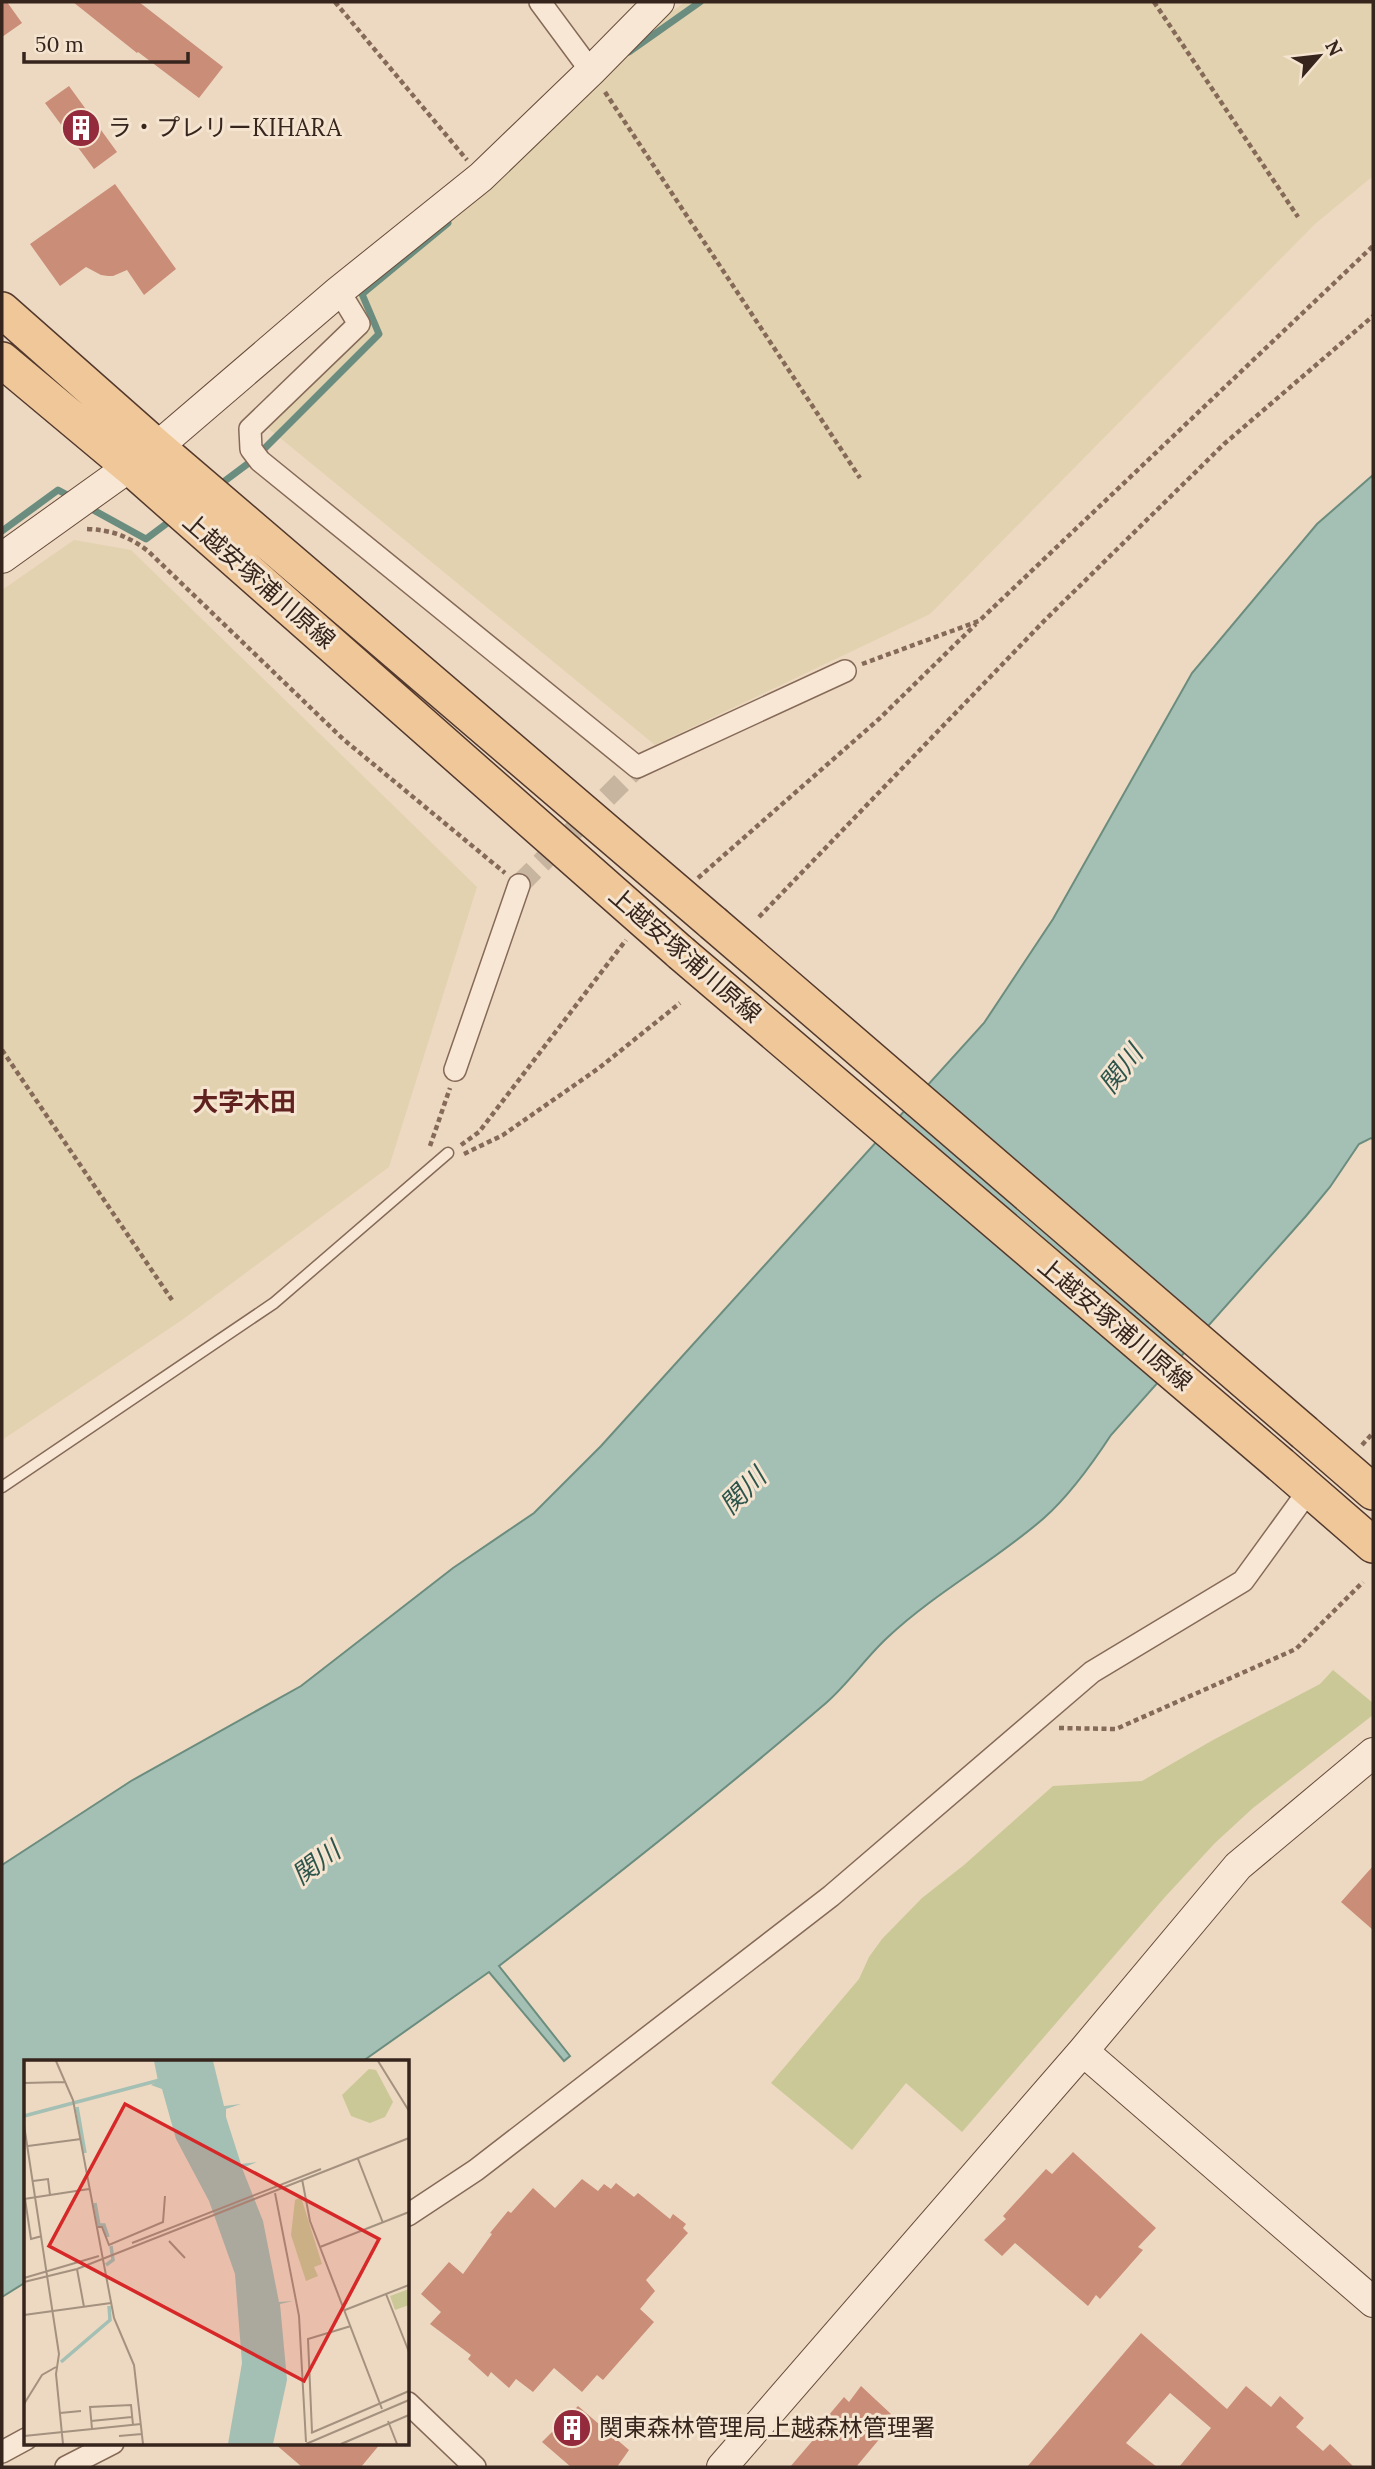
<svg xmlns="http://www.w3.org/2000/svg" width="1375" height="2469" font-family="Lora,'Noto Sans JP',serif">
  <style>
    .farmland { fill: #e2d2af }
    .green { fill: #cac896 }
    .water { fill: #a4bfb3; stroke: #6b8d7f; stroke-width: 2 }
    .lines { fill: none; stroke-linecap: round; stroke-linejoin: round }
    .stream { stroke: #6b8d7f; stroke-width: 7 }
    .building { fill: #ca8d78 }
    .street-tunnel { stroke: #c8b5a0; stroke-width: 21; stroke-dasharray: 21 10; stroke-linecap: butt }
    .lane-casing { stroke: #866a59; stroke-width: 13 }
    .street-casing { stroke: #866a59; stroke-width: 24 }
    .secondary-casing { stroke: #674b3c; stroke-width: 32 }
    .primary-casing { stroke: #53392d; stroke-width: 38 }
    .path { stroke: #866a59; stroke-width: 4.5; stroke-dasharray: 5 3.5; stroke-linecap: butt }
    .lane { stroke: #f8e7d4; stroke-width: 10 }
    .street { stroke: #f8e7d4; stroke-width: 21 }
    .secondary { stroke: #f8e7d4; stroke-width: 30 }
    .primary { stroke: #f0c799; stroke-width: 35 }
    .primary-bridge-casing { stroke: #53392d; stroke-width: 38; stroke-linecap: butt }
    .primary-bridge { stroke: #f0c799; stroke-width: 35 }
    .labels { text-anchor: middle; stroke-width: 6; stroke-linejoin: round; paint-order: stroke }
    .poi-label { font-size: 24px; fill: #36251d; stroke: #f4e4d0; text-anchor: start }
    .street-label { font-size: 24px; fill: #36251d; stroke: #f4e4d0 }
    .water-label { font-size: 26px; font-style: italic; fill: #2d554c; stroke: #f4e4d0 }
    .neighbourhood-label { font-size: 26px; font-weight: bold; fill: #61211e; stroke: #f4e4d0 }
    .inset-river { fill: none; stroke: #a4bfb3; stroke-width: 3.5 }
    .inset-road { fill: none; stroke: #a4917f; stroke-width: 2 }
    .view { fill: #d62828; fill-opacity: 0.15; stroke: #d62828; stroke-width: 3.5 }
    .inset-edge { fill: none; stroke: #36251d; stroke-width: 3.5 }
  </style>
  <rect width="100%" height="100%" fill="#edd9c1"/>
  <!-- farmland -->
  <path class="farmland" d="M685 2H1373V176L1315 224 930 614 655 745 268 428 369 326 349 293 607 77 656 23Z
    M74 540 131 550 477 887 389 1167 182 1320 2 1440V590Z"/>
  <!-- green -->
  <path class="green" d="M1333 1670 1373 1703V1715L1253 1808 1215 1843 1165 1897 962 2132 906 2083 852 2150 771 2083 859 1979 869 1957 882 1939 922 1898 964 1865 1053 1786 1142 1781 1213 1740 1320 1684Z"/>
  <!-- water -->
  <path class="water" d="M1373 475V1139L1371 1138 1359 1144 1330 1187 1306 1216 1111 1435C1092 1464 1070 1495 1044 1518 995 1561 936 1592 888 1637 866 1657 849 1683 826 1703 720 1794 610 1881 499 1966L570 2056 564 2061 489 1972 363 2061H26V2282L2 2297V1865L131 1781 301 1686 453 1568 534 1513 601 1446 984 1023 1053 919 1192 673 1317 524Z"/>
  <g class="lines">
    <!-- stream -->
    <path class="stream" d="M629 52 700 2
      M218 486 254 459 379 334 362 294 448 223
      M86 506 146 539 174 518
      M2 531 58 490 73 498"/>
  </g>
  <!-- building -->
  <path class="building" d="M2 2H7L22 23 2 37Z
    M73 2H139L223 67 199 98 138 52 137 53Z
    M69 86 117 152 94 169 45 103Z
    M115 184 176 269 144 295 127 270 113 276H108L101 275 86 267 60 286 30 244Z
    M1373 1866V1930L1341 1902Z
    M1073 2152 1156 2228 1138 2247 1143 2250 1100 2299 1096 2295 1088 2306 1015 2243 1002 2256 984 2240 1006 2219 1003 2216 1046 2169 1052 2174Z
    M582 2179 598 2191 604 2184 611 2189 616 2183 634 2197 638 2193 670 2219 673 2214 686 2224 683 2228 688 2233 646 2280 655 2291 640 2309 654 2322 603 2380 597 2375 582 2392 554 2368 533 2392 516 2379 509 2388 491 2372 488 2377 468 2359 471 2355 430 2324 441 2312 421 2294 449 2262 463 2274 492 2234 490 2233 508 2211 511 2213 533 2188 555 2208Z
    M1141 2333 1227 2409 1246 2386 1271 2407 1280 2396 1304 2418 1296 2427 1323 2451 1330 2444 1354 2467H1179L1211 2428 1170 2393 1126 2443 1157 2467H1027Z
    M861 2386 891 2414 881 2423 887 2430 856 2467H790L831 2419 828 2416 844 2397 849 2402Z
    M578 2406 629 2450 617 2467H571L542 2442Z
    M274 2443H381L361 2467H302Z"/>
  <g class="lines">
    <!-- street-tunnel -->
    <path class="street-tunnel" d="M519 885 637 767"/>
    <!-- lane casing -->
    <g class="lane-casing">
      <path id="lane" d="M2 1487 274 1303 448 1153"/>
    </g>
    <!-- street casing -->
    <g class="street-casing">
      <path id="street" d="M540 2 591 71
        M339 291 359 324 250 429 251 449 260 461 637 767 845 671
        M455 1070 519 885
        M408 2215 476 2170 831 1896 1092 1672 1243 1581 1309 1490
        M408 2403 475 2467
        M2 2452 26 2439
        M66 2467 113 2443"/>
    </g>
    <!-- secondary casing -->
    <g class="secondary-casing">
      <path id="secondary" d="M2 558 157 447 339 291 481 177 591 71 659 2
        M1083 2051 1373 2302
        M722 2467 1083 2051 1238 1866 1373 1753"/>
    </g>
    <!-- primary casing -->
    <g class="primary-casing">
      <path id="primary" d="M2 310 157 447 713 923
        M2 360 130 467 681 953
        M1305 1433 1373 1492
        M1281 1465 1373 1545"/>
    </g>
    <!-- path -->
    <path class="path" d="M335 2 467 160
      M1154 2 1298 217
      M605 92 860 478
      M87 529C112 530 128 536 148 551L343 739 505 873
      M862 664 979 621 1373 246
      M698 878 879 719 976 624
      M759 917 1044 621 1224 444 1373 316
      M2 1050 172 1300
      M461 1145 479 1132 626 940
      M430 1146 450 1088
      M464 1154 503 1135 599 1068 680 1003
      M1362 1445 1373 1433
      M1059 1728 1116 1729 1296 1649 1363 1582"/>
    <!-- lane -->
    <use href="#lane" class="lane"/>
    <!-- street -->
    <use href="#street" class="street"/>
    <!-- secondary -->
    <use href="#secondary" class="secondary"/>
    <!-- primary -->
    <use href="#primary" class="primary"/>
    <!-- primary-bridge casing -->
    <g class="primary-bridge-casing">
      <path id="primary-bridge" d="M713 923 1305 1433
        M681 953 1281 1465"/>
    </g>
    <!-- primary-bridge -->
    <use href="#primary-bridge" class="primary-bridge"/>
  </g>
  <!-- icons -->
  <defs>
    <g id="building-disc" transform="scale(2.0125)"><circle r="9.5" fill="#932b3c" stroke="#f4e4d0"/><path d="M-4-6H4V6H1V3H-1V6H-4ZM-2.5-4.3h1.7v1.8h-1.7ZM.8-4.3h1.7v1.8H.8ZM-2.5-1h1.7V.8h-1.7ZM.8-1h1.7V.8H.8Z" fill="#fff"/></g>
  </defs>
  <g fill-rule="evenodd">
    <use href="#building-disc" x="81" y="128"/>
    <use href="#building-disc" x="572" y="2428"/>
  </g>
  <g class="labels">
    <!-- poi labels -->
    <g class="poi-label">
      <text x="108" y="136">ラ・プレリーKIHARA</text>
      <text x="599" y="2436">関東森林管理局上越森林管理署</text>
    </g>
    <!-- street labels -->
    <g class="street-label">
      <text transform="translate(259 581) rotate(41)" y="8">上越安塚浦川原線</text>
      <text transform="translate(685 955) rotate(41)" y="8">上越安塚浦川原線</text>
      <text transform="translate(1115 1324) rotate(40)" y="8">上越安塚浦川原線</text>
    </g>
    <!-- water labels -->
    <g class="water-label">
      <text transform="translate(1121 1069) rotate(-52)" y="9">関川</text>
      <text transform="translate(743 1491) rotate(-45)" y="9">関川</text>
      <text transform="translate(316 1863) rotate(-37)" y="9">関川</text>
    </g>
    <!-- neighbourhood labels -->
    <g class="neighbourhood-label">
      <text x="244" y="1111">大字木田</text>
    </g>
  </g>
  <!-- overview -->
  <g transform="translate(24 2060)">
    <rect width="385" height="385" fill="#edd9c1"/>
    <path d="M345 9 352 10 369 42 361 57 346 63 327 56 318 35ZM277 137 298 204 290 207 294 216 282 221 267 175 271 140ZM385 229V245L371 250 366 236Z" fill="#cac896"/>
    <path d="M130 1H189L200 46 217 44 202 49V57L217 104 233 102 218 108 239 161 255 242 269 241 256 244 263 320 249 384H204L218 303 211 214 185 141 152 79 138 29 127 25 134 21Z" fill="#a4bfb3"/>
    <path class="inset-river" d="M53 47 61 93M0 56 136 20M71 143 75 165H80L84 177M82 205 89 200 87 186M37 302 86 260 85 246"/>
    <path class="inset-road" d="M32 1 49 40 90 258 110 305 119 384M354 1 385 51M0 23 41 22M0 65 35 294 32 314 39 384M4 86 57 79M334 99 359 163M278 119 286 161 358 349M9 121 24 119 26 135M251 133 275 256 282 382M0 139 65 129M1 139 7 179 18 176M74 167H78L85 185 139 162 141 136M145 181 161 198M108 183 297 109M296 187 385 152M53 209 60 247M0 218 75 196M0 222 53 209 385 78M362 234 385 292M321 250 385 225M0 255 87 243M0 344 18 315 32 307M36 353 57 351M67 361 108 357M364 361 373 384M68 369 66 347 107 345 109 365M288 372 284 279 327 266M287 373 385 331M0 376 117 364M95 376 118 374M282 384 385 340M317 384 385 355"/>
    <path class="view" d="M101 44 355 179 280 321 25 186Z"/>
    <rect width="385" height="385" class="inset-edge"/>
  </g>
  <!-- border -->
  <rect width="1375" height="2469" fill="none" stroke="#36251d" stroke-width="7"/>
  <!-- north arrow -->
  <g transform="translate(1319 56) rotate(62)" stroke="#f4e4d0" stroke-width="5" paint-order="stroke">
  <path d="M0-5L12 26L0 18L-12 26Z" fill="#36251d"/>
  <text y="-10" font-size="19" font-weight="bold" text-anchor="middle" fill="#36251d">N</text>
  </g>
  <!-- scale -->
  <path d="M24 52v10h164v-10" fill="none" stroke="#36251d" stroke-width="3.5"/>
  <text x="35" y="52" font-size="21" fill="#36251d" stroke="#f4e4d0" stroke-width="5" paint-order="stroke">50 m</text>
</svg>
